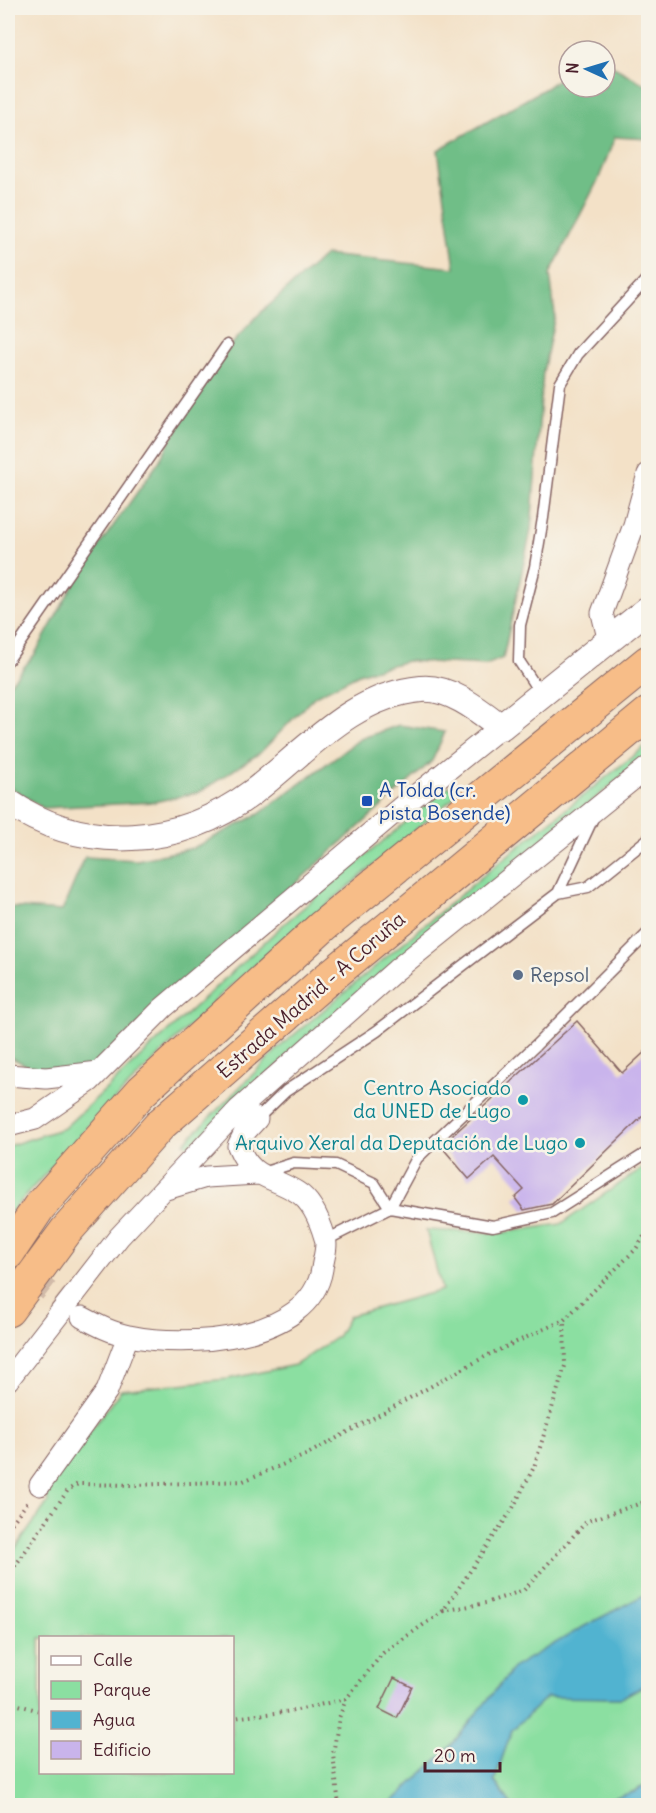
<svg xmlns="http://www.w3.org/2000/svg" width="656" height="1813" font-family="Delius,sans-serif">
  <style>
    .green { fill: #8bdfa1; stroke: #6a7f66; stroke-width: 1.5; fill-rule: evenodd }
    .forest { fill: #70be87; stroke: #5d6e59; stroke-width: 1.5 }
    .water { fill: #51b3d0; stroke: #4e697e; stroke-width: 1.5 }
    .building { fill: #c9b4ec }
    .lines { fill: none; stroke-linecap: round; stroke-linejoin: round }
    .minor-tunnel { stroke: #d1baa8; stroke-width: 21; stroke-dasharray: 21 10; stroke-linecap: butt }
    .service-casing { stroke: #856362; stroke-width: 13 }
    .minor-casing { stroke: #856362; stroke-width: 23 }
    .tertiary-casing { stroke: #856362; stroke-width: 28 }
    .trunk-casing { stroke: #856362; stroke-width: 35 }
    .path { stroke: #856362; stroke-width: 4; stroke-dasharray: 1.5 4.5; stroke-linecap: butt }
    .service { stroke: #fff; stroke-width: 10 }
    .minor { stroke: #fff; stroke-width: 21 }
    .tertiary { stroke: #fff; stroke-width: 26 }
    .trunk { stroke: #f7bd88; stroke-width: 33 }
    .transit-dot { fill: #1a4fb4; stroke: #f7f3e8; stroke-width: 2 }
    .service-dot { fill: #5c6f8a; stroke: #f7f3e8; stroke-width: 2 }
    .culture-dot { fill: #0f9aa8; stroke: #f7f3e8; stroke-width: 2 }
    .labels { text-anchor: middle; stroke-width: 5; stroke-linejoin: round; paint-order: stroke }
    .transit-label { font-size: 20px; fill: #164399; stroke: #f7f3e8; text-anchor: start }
    .service-label { font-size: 20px; fill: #4e5e75; stroke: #f7f3e8; text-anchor: start }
    .street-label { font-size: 20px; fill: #4a1f2b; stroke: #f7f3e8 }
    .culture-label { font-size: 20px; fill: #0d838f; stroke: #f7f3e8; text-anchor: end }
  </style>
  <rect width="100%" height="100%" fill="#f7f3e8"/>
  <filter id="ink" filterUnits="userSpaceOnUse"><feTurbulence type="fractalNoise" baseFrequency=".0167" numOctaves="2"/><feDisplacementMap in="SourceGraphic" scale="12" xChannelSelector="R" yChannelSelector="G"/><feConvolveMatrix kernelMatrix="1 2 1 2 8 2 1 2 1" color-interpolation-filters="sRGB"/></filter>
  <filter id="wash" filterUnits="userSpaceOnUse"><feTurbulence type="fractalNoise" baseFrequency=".008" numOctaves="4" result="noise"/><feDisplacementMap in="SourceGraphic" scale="24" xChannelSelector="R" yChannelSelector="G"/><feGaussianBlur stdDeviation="1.35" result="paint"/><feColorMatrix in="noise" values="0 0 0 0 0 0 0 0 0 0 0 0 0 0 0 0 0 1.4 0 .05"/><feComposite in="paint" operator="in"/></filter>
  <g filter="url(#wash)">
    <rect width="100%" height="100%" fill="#f3e1c7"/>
    <!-- green -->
    <path class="green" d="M648 744V755L354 997 189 1146 184 1143 283 1044 503 859Z
      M449 786 458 794 226 990 97 1117 8 1215V1146L64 1128 285 923Z
      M648 1164V1593L583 1627 389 1805 8 1806V1559L48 1502 46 1490 121 1390 228 1379 295 1365 337 1337 349 1316 442 1290 426 1230 499 1233 561 1224ZM40 1638H232V1772H40Z
      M648 1683V1783C608 1810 559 1805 512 1805L494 1781 512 1730 547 1696 621 1698Z"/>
    <!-- forest -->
    <path class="forest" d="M605 62 648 86V139L615 137 599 178 550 274 555 315 543 372 531 530 503 658 486 665 407 661 361 673 315 696 260 753 200 792 154 802 43 808 8 786V686L35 654 81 571 158 463 211 368 255 318 325 255 455 268 438 150 546 88 569 71V87H605Z
      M399 725 445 732 432 761 73 1084 67 1086 8 1056V907L62 911 85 857 137 860 193 848 259 814 360 739Z"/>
    <!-- water -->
    <path class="water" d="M648 1593V1683L621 1698 547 1697 512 1730 494 1781 512 1805H389L450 1747 514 1667 583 1627Z
      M648 1783V1805H586L634 1792Z"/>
    <g id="blocks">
      <!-- building -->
      <path class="building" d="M577 1021 622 1073 648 1049V1111L552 1204 524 1210 515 1198 524 1190 494 1157 469 1179 441 1146Z
        M394 1678 412 1687 397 1718 379 1709Z"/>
    </g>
  </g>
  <g filter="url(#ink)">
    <use href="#blocks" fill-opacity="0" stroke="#856362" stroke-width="1.5"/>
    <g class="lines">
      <!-- minor-tunnel -->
      <path class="minor-tunnel" d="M8 1259 79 1315"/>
      <!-- service casing -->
      <g class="service-casing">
        <path id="service" d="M8 660 227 345
          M542 696 519 661 520 625 535 567 543 518 560 384 578 354 648 278
          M558 893 588 887 648 839
          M257 1119 286 1091 377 1031 558 893 594 816
          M262 1173 294 1163 336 1165 374 1183 390 1208 493 1226 552 1213 648 1152
          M326 1240 390 1208 417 1158 536 1045 648 933"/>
      </g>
      <!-- minor casing -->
      <g class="minor-casing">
        <path id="minor" d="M609 642 602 613 634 525 648 474
          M8 1075 46 1078 99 1072
          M8 1126 35 1119 90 1081 163 1008 400 808 501 727
          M163 1190 206 1177 257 1174
          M82 1317C97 1325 112 1333 129 1336 185 1348 310 1342 322 1269 323 1260 328 1246 325 1238 320 1221 312 1201 297 1192 270 1175 252 1180 238 1146L245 1132 257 1119 239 1109
          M8 1380 119 1237 239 1109 396 970 648 767
          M40 1485 107 1391 128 1336"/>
      </g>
      <!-- tertiary casing -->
      <g class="tertiary-casing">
        <path id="tertiary" d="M8 802C85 854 180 847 253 792 304 753 352 695 421 689 449 686 480 711 501 727L648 609"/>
      </g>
      <!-- trunk casing -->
      <g class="trunk-casing">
        <path id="trunk" d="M8 1253 39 1207 142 1091 323 926 648 662
          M8 1310 66 1231 161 1124 326 980 648 714"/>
      </g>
      <!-- path -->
      <path class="path" d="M8 1528 27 1503
        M8 1576 68 1490 78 1484 135 1485 243 1481 306 1455 488 1355 564 1320
        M443 1611 486 1603 524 1590 587 1521 648 1501
        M8 1702 40 1711
        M232 1718 293 1711 345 1699
        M339 1806 333 1754 339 1718 346 1699 383 1653 443 1611 513 1508 534 1467 565 1366 564 1320 636 1249 648 1230"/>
      <!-- service -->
      <use href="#service" class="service"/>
      <!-- minor -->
      <use href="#minor" class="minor"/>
      <!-- tertiary -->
      <use href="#tertiary" class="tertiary"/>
      <!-- trunk -->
      <use href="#trunk" class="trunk"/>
    </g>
  </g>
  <!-- markers -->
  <rect class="transit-dot" x="361" y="795" width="12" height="12" rx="3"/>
  <circle class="service-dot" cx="518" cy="975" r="6"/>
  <g class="culture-dot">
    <circle cx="523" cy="1100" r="6"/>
    <circle cx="580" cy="1143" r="6"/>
  </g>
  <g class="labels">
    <!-- transit labels -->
    <g class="transit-label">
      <text x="379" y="797">A Tolda (cr.<tspan x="379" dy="23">pista Bosende)</tspan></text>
    </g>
    <!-- service labels -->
    <g class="service-label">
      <text x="530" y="982">Repsol</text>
    </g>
    <!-- street labels -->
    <g class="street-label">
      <text transform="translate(311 995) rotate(-41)" y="7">Estrada Madrid - A Coruña</text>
    </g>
    <!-- culture labels -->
    <g class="culture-label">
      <text x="511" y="1095">Centro Asociado<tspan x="511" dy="23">da UNED de Lugo</tspan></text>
      <text x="568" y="1150">Arquivo Xeral da Deputación de Lugo</text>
    </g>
  </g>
  <!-- margin -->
  <rect width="656" height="1813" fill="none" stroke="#f7f3e8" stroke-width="30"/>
  <!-- legend -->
  <rect x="39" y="1636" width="195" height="138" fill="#f7f3e8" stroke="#b29e9c" stroke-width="1.5"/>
  <rect x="51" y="1656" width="30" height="9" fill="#ffffff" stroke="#b29e9c" stroke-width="1.5"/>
  <text x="93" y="1666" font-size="18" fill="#4a1f2b">Calle</text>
  <rect x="51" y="1681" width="30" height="18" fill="#8bdfa1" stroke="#b29e9c" stroke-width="1.5"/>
  <text x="93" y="1696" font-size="18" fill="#4a1f2b">Parque</text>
  <rect x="51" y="1711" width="30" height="18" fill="#51b3d0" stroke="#b29e9c" stroke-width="1.5"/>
  <text x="93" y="1726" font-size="18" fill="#4a1f2b">Agua</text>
  <rect x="51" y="1741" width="30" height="18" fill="#c9b4ec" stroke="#b29e9c" stroke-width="1.5"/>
  <text x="93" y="1756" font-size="18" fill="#4a1f2b">Edificio</text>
  <!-- north arrow -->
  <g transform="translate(587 69) rotate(274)"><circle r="28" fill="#f7f3e8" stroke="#b29e9c" stroke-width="1.5"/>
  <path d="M0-4.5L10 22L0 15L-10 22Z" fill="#1f6fb2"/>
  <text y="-9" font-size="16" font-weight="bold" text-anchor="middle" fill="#4a1f2b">N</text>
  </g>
  <!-- scale -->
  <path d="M425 1762v9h75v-9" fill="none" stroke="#4a1f2b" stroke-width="3"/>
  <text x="434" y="1762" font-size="18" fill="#4a1f2b" stroke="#f7f3e8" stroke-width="4.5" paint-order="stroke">20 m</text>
</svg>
